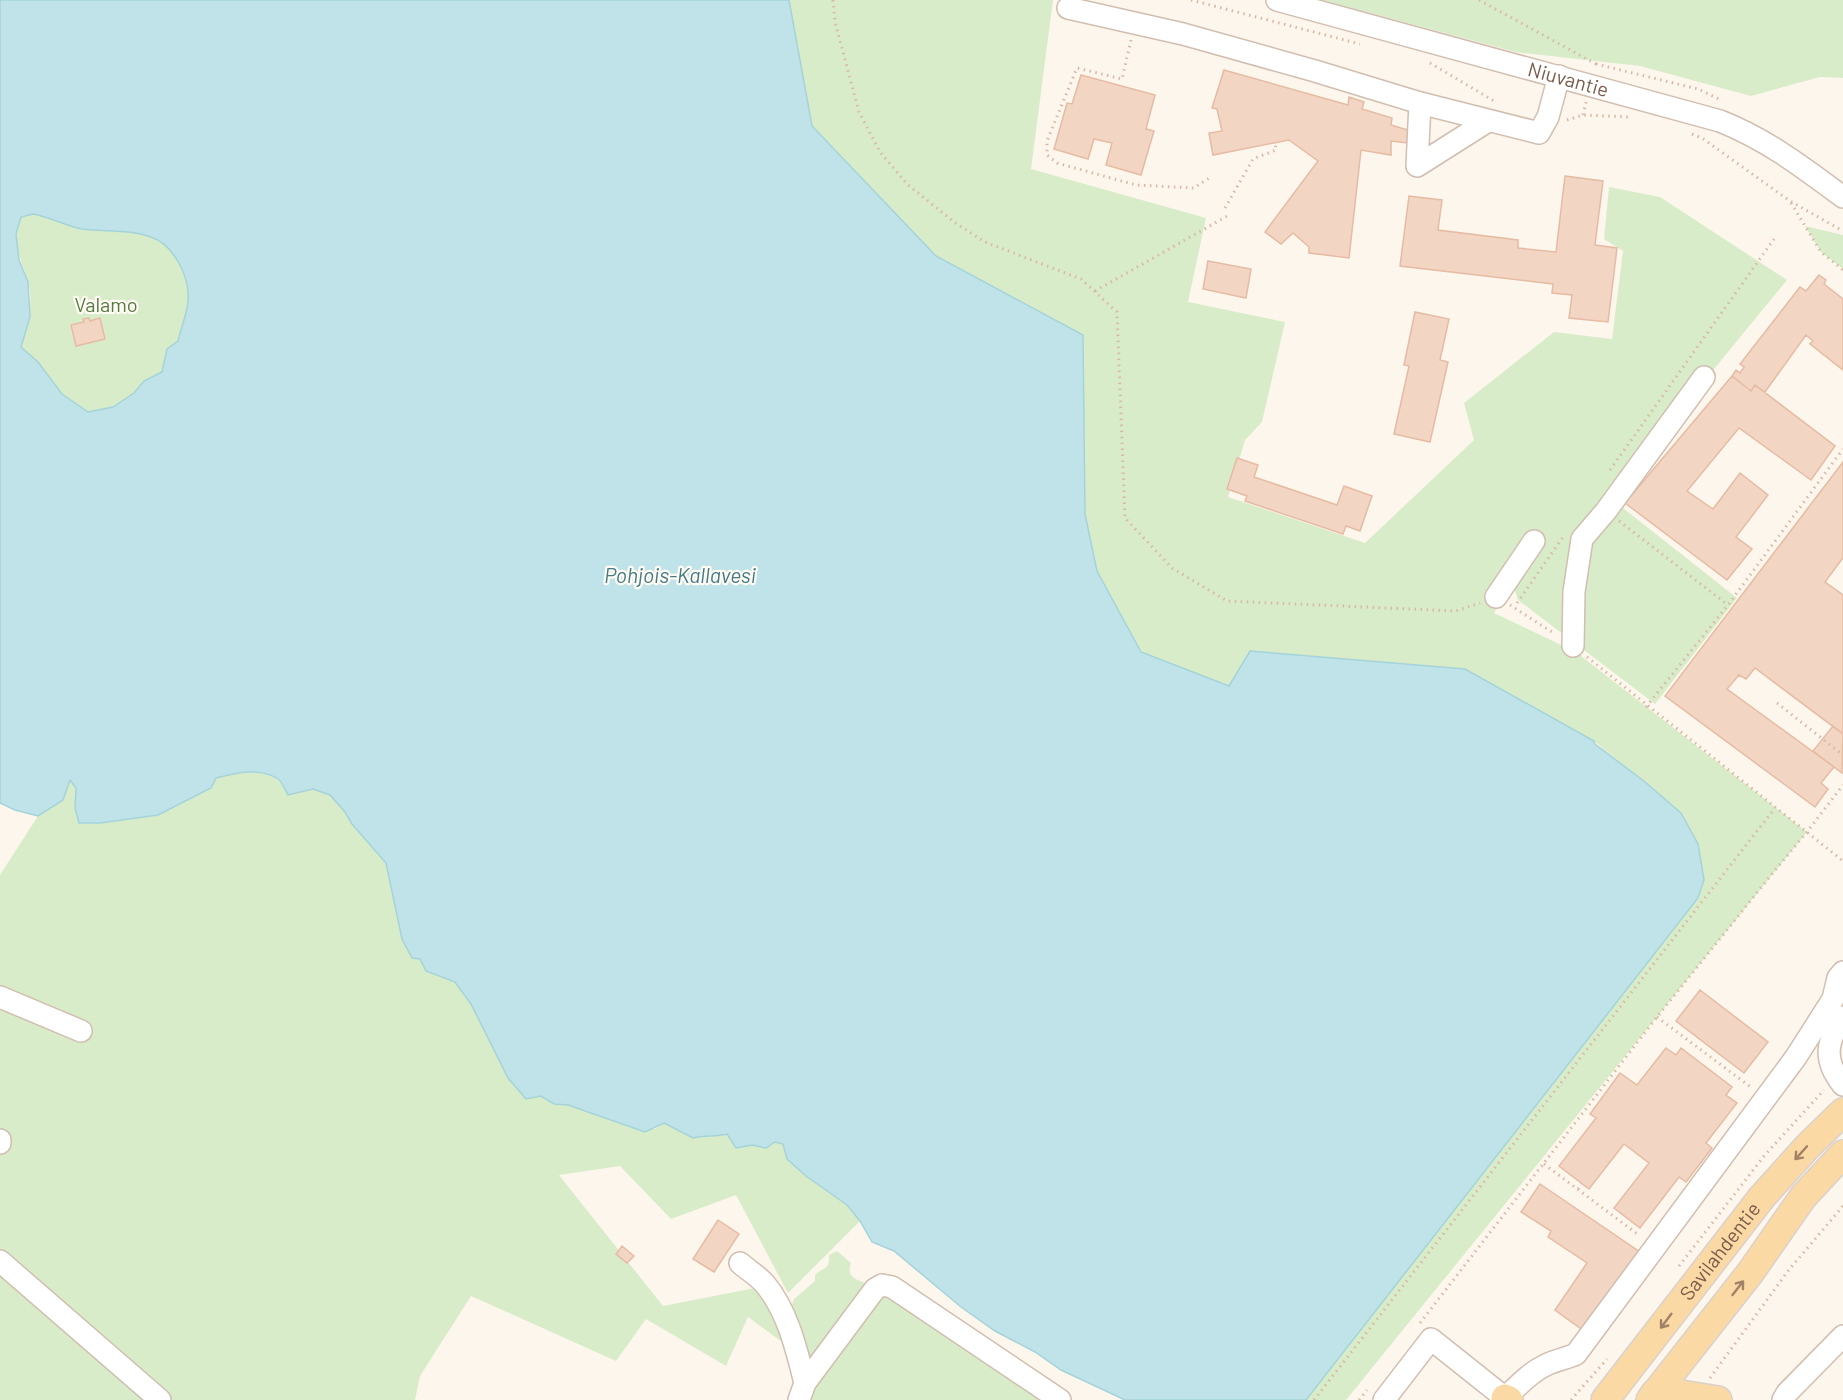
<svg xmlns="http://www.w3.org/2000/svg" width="1843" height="1400" font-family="Barlow,sans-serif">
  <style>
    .green { fill: #d8ecc9 }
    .water { fill: #bfe3e8; stroke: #a5d3da; stroke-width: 1.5; fill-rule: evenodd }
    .building { fill: #f3d5c3; stroke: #e6bba3; stroke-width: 1.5 }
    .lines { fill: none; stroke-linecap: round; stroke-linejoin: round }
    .minor-casing { stroke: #d1beb0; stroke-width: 24 }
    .major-casing { stroke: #dad1cd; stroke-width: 30 }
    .path { stroke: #d9b8a5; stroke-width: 3; stroke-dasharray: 1.5 4.5; stroke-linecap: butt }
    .minor { stroke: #fff; stroke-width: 21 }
    .major { stroke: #fbd9a5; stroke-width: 27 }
    .oneway { stroke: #a18267 }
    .labels { text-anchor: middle; stroke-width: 4.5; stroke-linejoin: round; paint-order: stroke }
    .street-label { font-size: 20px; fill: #7a5c4d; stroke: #fffaf3 }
    .park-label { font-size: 20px; fill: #537a41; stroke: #fffaf3 }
    .water-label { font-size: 21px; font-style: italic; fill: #437c86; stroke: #fffaf3 }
  </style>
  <rect width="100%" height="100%" fill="#fdf6ec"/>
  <!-- green -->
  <path class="green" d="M789 0H1053L1031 169 1206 218 1188 302 1285 322 1262 422 1245 440 1228 497 1365 543 1474 440 1464 403 1554 332 1612 339 1623 251 1604 239 1609 187 1660 197 1787 280 1609 497 1737 598 1655 704 1518 600 1512 580 1494 613 1576 652 1807 832 1346 1400H1306L1698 898 1704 880 1681 813 1594 741 1465 669 1250 651 1229 686 1141 652 1097 571 1085 514 1083 335 936 256 812 126Z
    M1322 0H1843V78L1820 77 1751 96 1640 66 1516 52Z
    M33 214C50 217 66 226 82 229 105 232 128 229 151 237 174 245 190 277 188 301 187 314 181 329 178 341L167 349 162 372 144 381 134 393 112 407 88 412 62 394 38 362 21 347C27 325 34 303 28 281 21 258 9 241 21 216Z
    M1805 226 1843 235V269L1821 252Z
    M240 772C265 773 275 772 289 795L313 789 330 795 345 812 352 824 386 863 426 971 455 982 541 1096 554 1104 568 1105 655 1129 664 1123 693 1138C705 1135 715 1137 727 1134L736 1148 752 1145 766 1148 775 1142 783 1144 788 1159 806 1176 847 1205 860 1221 788 1293 736 1195 671 1219 620 1166 559 1175 663 1306 755 1288 793 1345 789 1347 748 1317 726 1366 646 1319 616 1361 471 1296 420 1376 415 1400H0V875L38 816 63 800 70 780 76 788 75 808 79 823H100L158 815 216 778Z
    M837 1251 851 1263C845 1278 859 1280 869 1285L810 1368 791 1307 794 1299 815 1281V1275C824 1266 830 1271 829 1255Z
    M881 1296H889L993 1369 1049 1400H804Z"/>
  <!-- water -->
  <path class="water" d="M0 0H789L812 126 936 256 1083 335 1085 514 1097 571 1141 652 1229 686 1250 651 1465 669 1594 741 1595 744 1645 782 1681 813 1698 844 1704 880 1698 898 1306 1400H1125L1061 1370 1035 1352 995 1331 961 1307 894 1251 872 1242 860 1221 847 1205 806 1176 787 1159 783 1144 775 1142 766 1148 752 1145 736 1148 727 1134C715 1137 705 1135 693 1138L664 1123 645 1132 568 1105 554 1104 541 1096 526 1099 508 1078 471 1004 455 982 426 971 420 959 412 958 402 939 386 863 352 824 345 812 330 795 313 789 288 795C285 790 282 782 278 779 259 767 236 773 216 778L211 788 158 815 100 823H79L75 808 76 788 70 780 63 800 38 816 15 810 0 803ZM33 214C50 217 66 226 82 229 105 232 128 229 151 237 174 245 190 277 188 301 187 314 181 328 178 341L167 349 162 372 144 381 134 393 113 407 88 412 62 394 38 362 21 347 30 317 28 282 19 260 16 234 21 217Z"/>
  <!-- building -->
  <path class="building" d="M1224 70 1348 105 1349 97 1364 102 1362 109 1392 118 1391 125 1408 130 1407 143 1391 141V155L1361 150 1349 258 1309 253V247L1293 233 1281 244 1265 232 1318 161 1289 140 1213 155 1209 133 1222 131 1217 109 1212 108Z
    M1081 75 1155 95 1146 129 1154 131 1141 175 1106 165 1112 143 1094 139 1088 159 1054 149 1067 103 1072 104Z
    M1565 176 1603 181 1595 245 1617 248 1608 322 1569 318 1572 295 1552 293 1553 284 1400 266 1409 196 1442 200 1438 230 1518 240V248L1556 252Z
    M1208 261 1251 269 1246 298 1203 289Z
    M1819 275 1826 280 1824 284 1843 299V370L1810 344 1813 341 1806 335 1765 392 1755 385 1751 391 1732 376 1736 370 1740 373 1744 367 1740 364 1800 287 1806 291Z
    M1415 312 1449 319 1440 360 1448 362 1430 442 1394 434 1409 366 1404 365Z
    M89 318 90 321 100 318 105 339 76 346 71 325 84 322 83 319Z
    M1732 376 1751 391 1755 385 1835 446 1811 480 1739 428 1687 491 1713 509 1740 473 1768 495 1736 537 1752 549 1727 580 1625 503Z
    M1237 458 1258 465 1254 477 1337 505 1344 486 1372 496 1360 531 1346 526 1343 534 1245 501 1247 496 1227 489Z
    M1843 462V559H1842L1825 582 1843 595V734L1755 668 1746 679 1739 675 1727 689 1834 767 1821 783 1828 789 1815 807 1665 696Z
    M1833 726 1843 734 1842 773 1813 751Z
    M1700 990 1768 1042 1744 1073 1676 1021Z
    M1666 1048 1676 1055 1681 1048 1732 1087 1726 1095 1737 1103 1706 1143 1712 1148 1686 1182 1679 1177 1640 1228 1614 1208 1649 1163 1624 1144 1589 1189 1559 1166 1596 1118 1590 1114 1620 1073 1637 1085Z
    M1540 1184 1640 1252 1584 1331 1555 1310 1587 1263 1548 1237 1551 1231 1521 1212Z
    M718 1220 739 1234 714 1272 693 1259Z
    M622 1246 634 1256 627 1263 616 1254Z"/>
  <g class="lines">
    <!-- minor casing -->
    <g class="minor-casing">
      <g id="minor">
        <path id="s1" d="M1277 0 1720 121C1766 139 1804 168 1843 197"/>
        <path d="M1068 8 1183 34 1315 71 1420 103 1539 133 1548 117 1559 76"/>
        <path d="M1420 103 1417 166 1488 121"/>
        <path d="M1496 597 1534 541"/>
        <path d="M1573 646 1574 592 1582 539 1606 511 1704 377"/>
        <path d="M0 997 81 1031"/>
        <path d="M1843 1017C1826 1042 1823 1060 1843 1085"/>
        <path d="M0 1140V1143"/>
        <path d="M0 1261 160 1400"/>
        <path d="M740 1263C748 1270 758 1276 765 1284 788 1312 796 1348 805 1383"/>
        <path d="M799 1400 805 1383 875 1289 882 1285 892 1287 1060 1400"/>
        <path d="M1384 1400 1431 1339 1505 1398"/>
        <path d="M1503 1400C1515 1389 1529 1373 1544 1366 1554 1360 1566 1359 1576 1354L1796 1057 1833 999 1838 978 1843 972"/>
        <path d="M1783 1400 1787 1393 1843 1336"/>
      </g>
    </g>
    <!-- major casing -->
    <g class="major-casing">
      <g id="major">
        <path d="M1654 1394 1675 1393 1718 1400"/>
        <path d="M1505 1398 1509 1400"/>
        <path id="s2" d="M1605 1400 1762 1197 1808 1146 1843 1112"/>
        <path d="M1650 1400 1750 1273 1803 1197 1843 1154"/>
      </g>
    </g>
    <!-- path -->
    <path class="path" d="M833 0 835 22 859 112 880 152 907 184 954 222 985 242 1081 279 1117 312 1125 518 1172 568 1227 601 1456 611 1480 603
      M1191 0 1360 44
      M1479 0 1596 64
      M1131 40 1122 79 1077 68 1047 141V155L1057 163 1136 185 1194 188 1209 178
      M1430 63 1494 101
      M1596 64 1698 89 1721 100
      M1583 115 1586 102
      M1567 120 1583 115 1629 117
      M1692 134 1702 138 1790 201 1843 231
      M1791 203 1821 252 1843 270
      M1225 208 1253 159 1276 150 1275 143
      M1095 291 1229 215
      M1610 470 1774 239
      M1619 521 1728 605
      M1517 603 1563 537
      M1510 605 1555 634
      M1587 657 1843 861
      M1777 703 1843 755
      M1646 707 1728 605 1843 449
      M1657 1017 1752 1088
      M1544 1164 1640 1236
      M1578 1189 1582 1184
      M1679 1266 1764 1156 1824 1090
      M1420 1323 1657 1017 1776 869 1807 832 1843 785
      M1710 1378 1788 1271 1843 1206
      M1314 1400 1775 808
      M1359 1400 1367 1390
      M1571 1400 1607 1359"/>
    <!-- minor -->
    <use href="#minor" class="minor"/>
    <!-- major -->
    <use href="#major" class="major"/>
  </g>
  <!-- one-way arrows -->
  <defs><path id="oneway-shaft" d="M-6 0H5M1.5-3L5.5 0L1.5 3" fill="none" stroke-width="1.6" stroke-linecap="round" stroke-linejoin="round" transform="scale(1.5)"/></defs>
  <g class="oneway">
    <use href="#oneway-shaft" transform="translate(1801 1153) rotate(132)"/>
    <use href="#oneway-shaft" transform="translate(1738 1288) rotate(-52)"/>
    <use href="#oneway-shaft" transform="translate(1666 1321) rotate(127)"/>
  </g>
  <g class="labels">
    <!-- street labels -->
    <g class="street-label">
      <text dy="7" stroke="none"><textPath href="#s1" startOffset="302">Niuvantie</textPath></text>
      <text dy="7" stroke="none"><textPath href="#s2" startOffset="188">Savilahdentie</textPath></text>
    </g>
    <!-- park labels -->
    <g class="park-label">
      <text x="106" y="312">Valamo</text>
    </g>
    <!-- water labels -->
    <g class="water-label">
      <text x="680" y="583">Pohjois-Kallavesi</text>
    </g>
  </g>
</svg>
